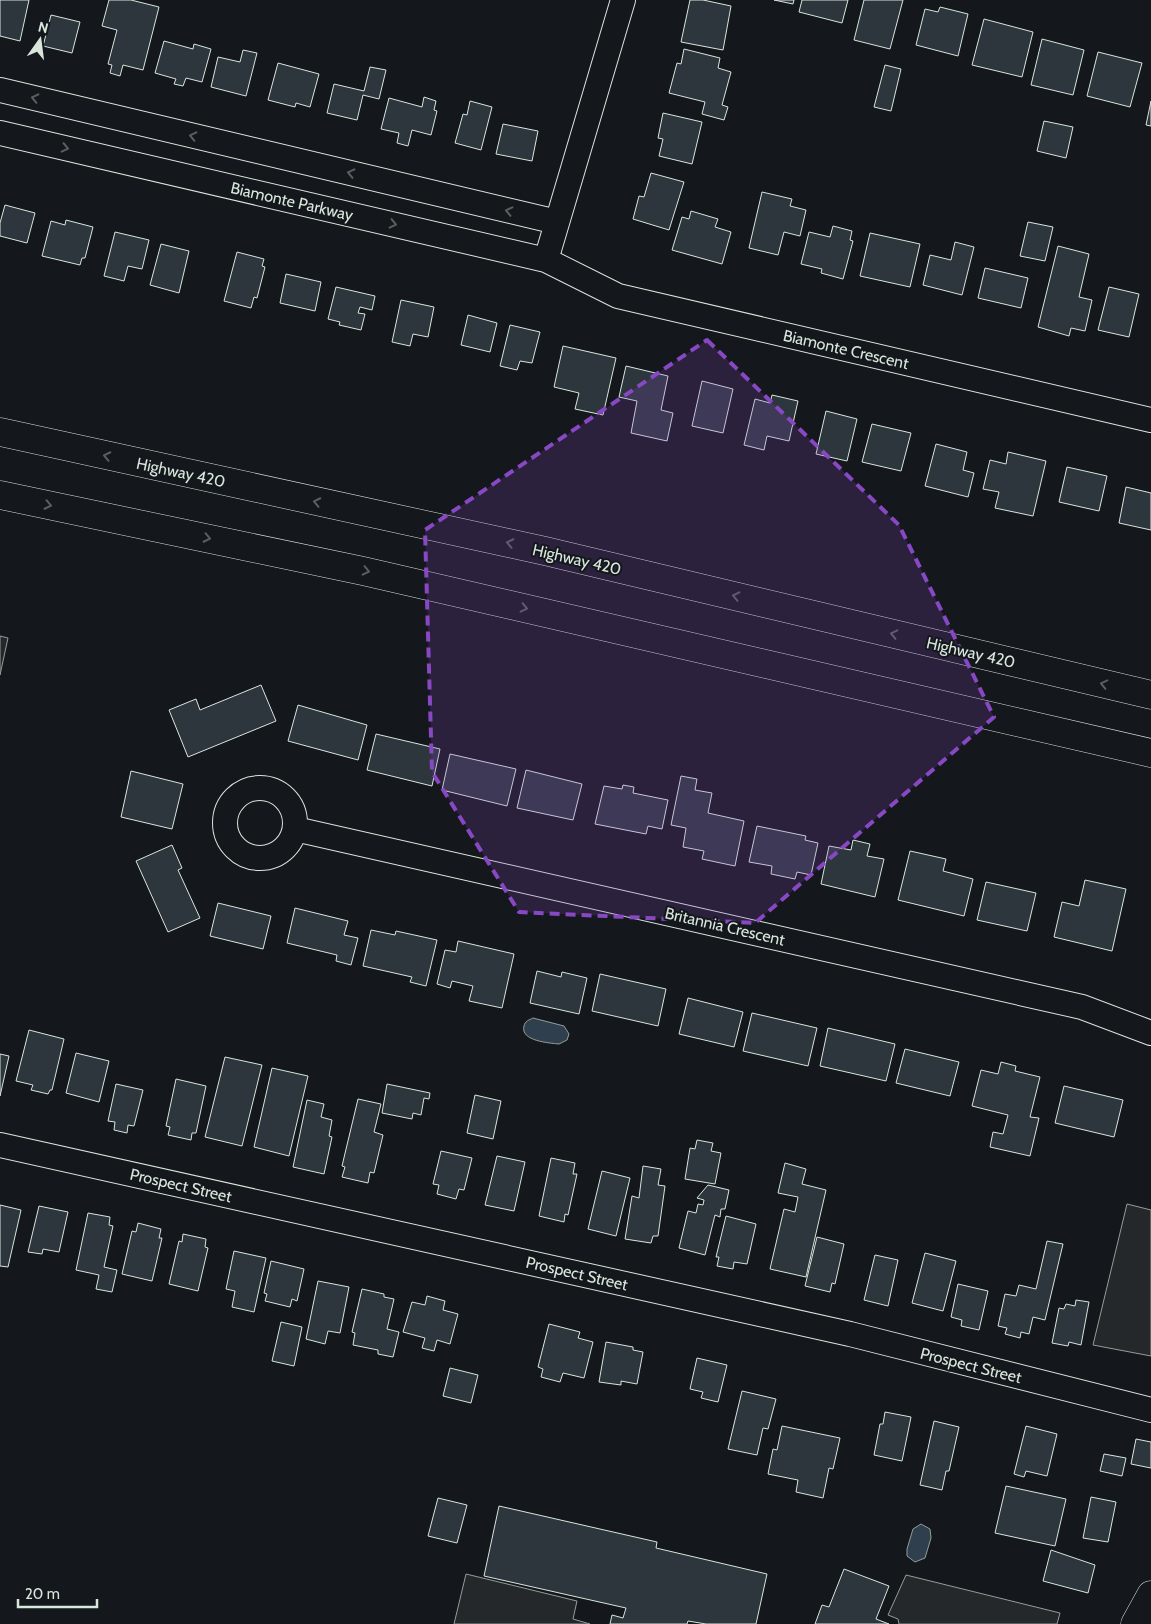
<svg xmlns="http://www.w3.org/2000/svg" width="1151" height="1624" font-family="Cabin,sans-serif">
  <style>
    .parking { fill: #24282b; stroke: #939e99 }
    .water { fill: #2f3f4d; stroke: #939e99 }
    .building { fill: #2c363c; stroke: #d8e6dc }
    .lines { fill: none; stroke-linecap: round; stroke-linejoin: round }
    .street-casing { stroke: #d8e6dc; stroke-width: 26 }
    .secondary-casing { stroke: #d8e6dc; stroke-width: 29 }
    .highway-casing { stroke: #d8e6dc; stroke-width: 29 }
    .street { stroke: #14181c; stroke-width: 24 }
    .secondary { stroke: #14181c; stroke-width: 28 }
    .highway { stroke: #14181c; stroke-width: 28 }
    .oneway { stroke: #59605f }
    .marked { fill: #8948c3; fill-opacity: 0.2; stroke: #8948c3; stroke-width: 4; stroke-dasharray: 10 6; stroke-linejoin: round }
    .labels { text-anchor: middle; stroke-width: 4; stroke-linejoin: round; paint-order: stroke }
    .street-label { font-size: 16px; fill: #d8e6dc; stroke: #14181c }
  </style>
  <rect width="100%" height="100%" fill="#14181c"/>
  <!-- parking -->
  <path class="parking" d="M0 636 8 638 0 675Z
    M1127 1204 1151 1210V1356L1093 1345Z
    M466 1574 577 1601 573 1619 590 1624H454Z
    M906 1575 1060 1613 1057 1624H899L898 1619 888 1615Z"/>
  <!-- water -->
  <path class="water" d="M533 1018 564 1026 569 1034 567 1040 559 1044C549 1043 520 1041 524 1026 525 1021 529 1020 533 1018Z
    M921 1524 930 1529 931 1538 925 1558 915 1562 907 1556V1549L913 1529Z"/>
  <!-- building -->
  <path class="building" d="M0 0H29L20 41 0 36Z
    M109 0H131L159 7 143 70 123 65 120 76 110 73 112 65 108 64 117 30 102 26Z
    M690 0H703L731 6 723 50 681 42Z
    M774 0H794L793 4Z
    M802 0H848L842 23 799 12Z
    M864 0H903L890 49 854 40Z
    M940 7 968 14 958 56 916 45 925 9 938 12Z
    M51 15 80 22 72 53 43 46Z
    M984 19 1033 32 1022 77 972 65Z
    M1042 39 1084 50 1073 95 1031 85Z
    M164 41 193 49 194 44 211 49 202 82 186 78 183 86 174 84 176 79 155 73Z
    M684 49 720 58 718 68 731 72 722 105 728 107 724 120 702 114 705 102 669 93 677 63 681 64Z
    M243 50 257 53 246 96 211 87 218 57 240 62Z
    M1098 52 1142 63 1130 107 1087 96Z
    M278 63 319 74 310 107 296 103 295 107 268 100Z
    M885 65 901 69 891 111 874 107Z
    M370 67 386 70 379 99 363 95 357 120 327 113 334 84 364 91Z
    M424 97 436 101 434 110 437 111 431 135 412 130 408 146 397 143 399 133 381 129 389 98 422 107Z
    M470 101 492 107 481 150 455 143 463 114 467 115Z
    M1151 101V126L1146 125Z
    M663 113 702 122 692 164 659 156 663 139 658 138Z
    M1044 121 1073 127 1066 158 1037 151Z
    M503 124 538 131 532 161 496 154Z
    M651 173 684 182 669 230 633 219 639 196 644 197Z
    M762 192 792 199 790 206 806 210 800 236 784 232 778 255 749 248Z
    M5 205 35 213 27 243 0 236V223Z
    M691 211 718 219 715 227 731 232 722 264 672 250 682 217 689 219Z
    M66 220 93 227 85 258H82L80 265 42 256 51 221 65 225Z
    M1028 222 1053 227 1045 261 1020 256Z
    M833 226 852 231 850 240 853 241 843 279 821 273 822 269 801 264 809 232 830 237Z
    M115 232 149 240 142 269 128 266 124 281 104 276Z
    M870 233 920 244 910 287 860 276Z
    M955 242 974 247 962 295 923 285 930 255 951 260Z
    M161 244 189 251 179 293 150 285Z
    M1058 246 1089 254 1079 297 1092 300 1085 331 1071 328 1069 336 1038 327Z
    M237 252 264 259 262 266 265 267 257 298 254 297 251 308 224 301Z
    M985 268 1028 278 1021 308 978 298Z
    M286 274 321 282 315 311 280 303Z
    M336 287 375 296 372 310 360 307 358 313 365 314 361 330 339 325 340 322 328 319Z
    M1109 287 1139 294 1129 337 1098 330Z
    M401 300 434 307 428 337 413 334 410 346 392 342Z
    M468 315 497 323 490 352 461 345Z
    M510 325 540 332 532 363 520 361 517 370 500 366Z
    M563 346 616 358 603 415 575 409 579 393 554 387Z
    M626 366 668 376 661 410 673 413 667 441 631 433 637 401 619 397Z
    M702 381 733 389 723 433 692 426Z
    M772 395 798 401 789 441 767 436 764 450 744 445 755 399 770 403Z
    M826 411 857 419 847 461 816 454Z
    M872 424 911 433 901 471 862 462Z
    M936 444 967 452 963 470 974 473 968 497 925 486Z
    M1008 452 1046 461 1033 516 995 508 999 492 983 489 990 460 1006 464Z
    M1067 467 1107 476 1099 511 1059 502Z
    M1126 487 1151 493V530L1119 523Z
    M261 685 276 721 188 757 169 710 196 699 200 710Z
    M298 705 367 725 358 760 288 741Z
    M376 734 440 749 432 786 367 770Z
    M450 754 516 769 507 806 442 790Z
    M526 770 582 784 573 820 517 808Z
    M131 771 183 784 172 829 121 817Z
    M681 776 697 779 695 790 712 793 708 813 744 821 735 866 702 859 704 851 683 847 686 828 671 825Z
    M623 785 634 787 633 793 668 800 662 829 648 826 646 834 595 824 604 786 622 789Z
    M757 826 806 836 805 840 818 843 811 875 797 872 795 879 771 874 772 866 749 862Z
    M853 840 870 844 867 856 884 859 875 897 821 884 829 846 851 850Z
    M172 845 182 868 178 870 200 918 168 932 136 861Z
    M910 851 946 859 943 871 973 879 964 916 898 900Z
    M1085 880 1126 889 1112 951 1054 937 1062 902 1079 906Z
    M986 882 1036 893 1027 931 977 920Z
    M218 903 271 916 263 949 210 936Z
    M295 908 348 921 344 935 358 938 351 965 336 961 337 955 287 943Z
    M371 930 395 935 396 931 437 940 426 986 410 982 412 977 363 966Z
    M458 941 514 954 502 1008 469 1001 473 986 452 981 450 988 437 984 445 950 456 952Z
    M537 971 561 977 562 972 587 978 579 1014 530 1003Z
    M600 974 666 989 658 1026 592 1011Z
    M688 998 743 1012 734 1047 679 1034Z
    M752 1013 817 1028 808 1066 743 1051Z
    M828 1028 895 1044 886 1081 820 1066Z
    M29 1030 64 1039 52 1090H50L48 1094 31 1090 33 1085 16 1081Z
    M905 1049 959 1062 950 1096 896 1083Z
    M76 1053 109 1061 99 1102 66 1093Z
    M0 1054 9 1056 0 1096Z
    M225 1057 262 1065 242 1146 205 1137Z
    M1001 1062 1016 1066 1015 1071 1040 1077 1030 1117 1039 1118 1030 1156 990 1147 993 1132 1003 1134 1008 1115 972 1106 981 1070 998 1074Z
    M272 1068 308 1076 289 1156 254 1147Z
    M176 1079 206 1086 196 1133H192L191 1140 168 1135 170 1127 166 1126Z
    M116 1084 143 1090 134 1126 128 1125 127 1133 114 1130 115 1122 108 1121Z
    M387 1084 430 1093 429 1099 424 1098 421 1115 413 1113 412 1119 382 1113Z
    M1064 1086 1123 1100 1114 1137 1055 1123Z
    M475 1095 501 1101 493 1139 467 1133Z
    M358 1099 381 1104 374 1132 383 1135 374 1173 370 1172 368 1183 342 1177 345 1167 342 1166Z
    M307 1100 324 1104 321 1117 332 1120 329 1136 332 1137 324 1174 293 1167Z
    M697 1140 713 1143 711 1151 721 1153 715 1184 685 1179 690 1148 695 1149Z
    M441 1151 472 1158 464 1190 459 1189 456 1199 437 1194 439 1185 433 1184Z
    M497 1156 525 1162 514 1211 485 1205Z
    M551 1158 575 1163 573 1174H577L568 1215 565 1214 564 1222 539 1216Z
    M785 1163 806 1169 802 1184 826 1190 806 1277 770 1269 784 1209 795 1212 798 1197 778 1193Z
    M643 1166 661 1169 658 1185 665 1186 658 1236H653L651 1243 625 1239 632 1196 639 1198Z
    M602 1171 630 1178 616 1236 588 1229Z
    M708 1185 729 1190 725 1209H721L720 1217 715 1215 705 1255 679 1248 688 1211 696 1213 698 1204 703 1205 704 1200 697 1198Z
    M0 1205 21 1210 8 1267 0 1266Z
    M39 1206 68 1212 59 1252 43 1249 42 1254 28 1252Z
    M88 1213 110 1217 109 1225 113 1226 104 1267 117 1270 112 1292 96 1289 99 1275 76 1270Z
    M726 1216 756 1224 747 1264 734 1262 733 1269 717 1266 719 1257H716Z
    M138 1223 161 1229 159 1238H162L152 1281 122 1274 132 1231 136 1232Z
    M183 1234 206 1239 205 1247 208 1248 198 1291 169 1284 179 1241 182 1242Z
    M817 1237 844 1244 835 1284 832 1283 830 1292 805 1286Z
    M1047 1241 1063 1244 1045 1320 1033 1317 1029 1334 1021 1332 1020 1338 1005 1334 1007 1328 998 1326 1005 1294 1016 1296 1019 1285 1036 1289Z
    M234 1251 266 1258 254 1312 232 1307 235 1291 226 1289Z
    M925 1253 956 1261 943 1311 912 1303Z
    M875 1255 898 1260 888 1306 864 1300Z
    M271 1261 304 1269 297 1301 292 1299 290 1307 265 1301 267 1294 264 1293Z
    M318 1281 349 1287 340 1333 328 1331 325 1344 306 1339Z
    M958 1284 988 1291 979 1330 961 1326 962 1320 951 1317Z
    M362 1289 384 1294V1297L394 1299 387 1329 399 1332 393 1357 378 1354V1350L353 1345 355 1333 352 1332Z
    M427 1296 445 1301 443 1310 458 1314 450 1344 437 1340 434 1351 422 1348 425 1338 403 1332 412 1302 425 1305Z
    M1076 1300 1089 1302 1081 1345 1069 1342 1068 1346 1052 1343 1059 1308 1064 1309 1066 1304 1075 1306Z
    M281 1322 302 1327 294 1366 272 1361Z
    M549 1324 580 1332 578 1338 593 1342 584 1378 563 1373 560 1382 541 1377 543 1369 538 1367Z
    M606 1342 633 1347V1350L643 1352 637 1384 621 1381V1385L599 1382Z
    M697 1358 727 1365 718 1402 701 1398 703 1392 690 1389Z
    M450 1368 478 1375 471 1403 443 1396Z
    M742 1391 776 1399 768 1429 763 1428 757 1455 728 1449Z
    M885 1412 911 1417 902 1461 874 1455 880 1424H883Z
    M934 1421 959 1427 949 1471H946L942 1490 920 1485Z
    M782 1426 840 1438 833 1469 829 1468 823 1498 796 1492 798 1480 768 1474 773 1449 777 1450Z
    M1026 1426 1057 1434 1047 1476 1026 1471 1024 1477 1014 1474Z
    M1136 1439 1151 1442V1468L1131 1464Z
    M1104 1454 1126 1458 1122 1476 1100 1471Z
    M1006 1486 1066 1499 1055 1546 995 1533Z
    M1091 1497 1116 1502 1108 1542 1083 1538Z
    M438 1498 467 1505 457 1543 428 1536Z
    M499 1506 657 1542 656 1548 767 1574 756 1624H706L688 1621 687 1624H610L612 1615 623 1618 626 1608 484 1576Z
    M1051 1550 1095 1565 1088 1593 1043 1581Z
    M844 1569 889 1586 876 1619 889 1624H815L822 1605 829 1607Z"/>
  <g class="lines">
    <!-- street casing -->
    <g class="street-casing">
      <path id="street" d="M0 90 557 222
        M0 133 546 260 618 296 1151 420
        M546 260 623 0
        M225 823a35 35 0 1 1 70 0a35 35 0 1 1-70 0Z
        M295 829 1082 1007 1151 1033
        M0 1145 850 1334 1151 1410"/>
    </g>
    <!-- secondary casing -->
    <g class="secondary-casing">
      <path id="secondary" d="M1135 1624 1151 1595"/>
    </g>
    <!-- highway casing -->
    <g class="highway-casing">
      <path id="highway" d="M0 432 545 551 1151 695
        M0 495 363 571 1151 753"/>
    </g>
    <!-- street -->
    <use href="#street" class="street"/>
    <!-- secondary -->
    <use href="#secondary" class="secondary"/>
    <!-- highway -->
    <use href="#highway" class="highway"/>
  </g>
  <!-- one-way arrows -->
  <defs><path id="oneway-chevron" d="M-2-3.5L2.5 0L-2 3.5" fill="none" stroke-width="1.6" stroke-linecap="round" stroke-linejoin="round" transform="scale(1.25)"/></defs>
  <g class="oneway">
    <use href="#oneway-chevron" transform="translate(35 98) rotate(-167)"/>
    <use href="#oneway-chevron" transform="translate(193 136) rotate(-167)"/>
    <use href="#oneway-chevron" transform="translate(65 148) rotate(13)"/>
    <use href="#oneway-chevron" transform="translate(351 173) rotate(-167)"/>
    <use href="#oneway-chevron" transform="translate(509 211) rotate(-167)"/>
    <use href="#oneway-chevron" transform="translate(393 224) rotate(13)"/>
    <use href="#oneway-chevron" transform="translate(107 456) rotate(-168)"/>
    <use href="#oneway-chevron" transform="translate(317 502) rotate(-168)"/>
    <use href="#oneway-chevron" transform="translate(48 505) rotate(12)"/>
    <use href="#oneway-chevron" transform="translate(207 538) rotate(12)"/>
    <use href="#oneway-chevron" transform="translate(510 543) rotate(-168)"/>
    <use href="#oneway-chevron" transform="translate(366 571) rotate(13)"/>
    <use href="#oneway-chevron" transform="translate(736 596) rotate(-167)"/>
    <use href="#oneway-chevron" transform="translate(524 608) rotate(13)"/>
    <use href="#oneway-chevron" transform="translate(894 634) rotate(-167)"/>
    <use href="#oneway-chevron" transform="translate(1104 684) rotate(-167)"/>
  </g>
  <!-- marked area -->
  <path class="marked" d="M707 340 899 525 994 717 755 923 519 912 432 772 425 530Z"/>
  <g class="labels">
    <!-- street labels -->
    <g class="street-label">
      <text transform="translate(292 201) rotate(13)" y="6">Biamonte Parkway</text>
      <text transform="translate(846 349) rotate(13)" y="6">Biamonte Crescent</text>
      <text transform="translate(181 472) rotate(12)" y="6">Highway 420</text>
      <text transform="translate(577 559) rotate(13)" y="6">Highway 420</text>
      <text transform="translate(971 652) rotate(13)" y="6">Highway 420</text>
      <text transform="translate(725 926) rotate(13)" y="6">Britannia Crescent</text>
      <text transform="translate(181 1185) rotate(13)" y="6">Prospect Street</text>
      <text transform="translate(577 1273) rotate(13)" y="6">Prospect Street</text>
      <text transform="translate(971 1365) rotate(14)" y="6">Prospect Street</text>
    </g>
  </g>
  <!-- north arrow -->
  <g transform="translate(40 40) rotate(14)" stroke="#14181c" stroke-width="4" paint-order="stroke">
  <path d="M0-4L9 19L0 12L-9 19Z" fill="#d8e6dc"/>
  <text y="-8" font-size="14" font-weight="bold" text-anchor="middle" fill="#d8e6dc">N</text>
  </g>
  <!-- scale -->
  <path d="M18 1599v8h79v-8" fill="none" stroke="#d8e6dc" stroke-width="2.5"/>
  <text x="25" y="1599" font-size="15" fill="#d8e6dc" stroke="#14181c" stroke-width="4" paint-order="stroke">20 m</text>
</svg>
